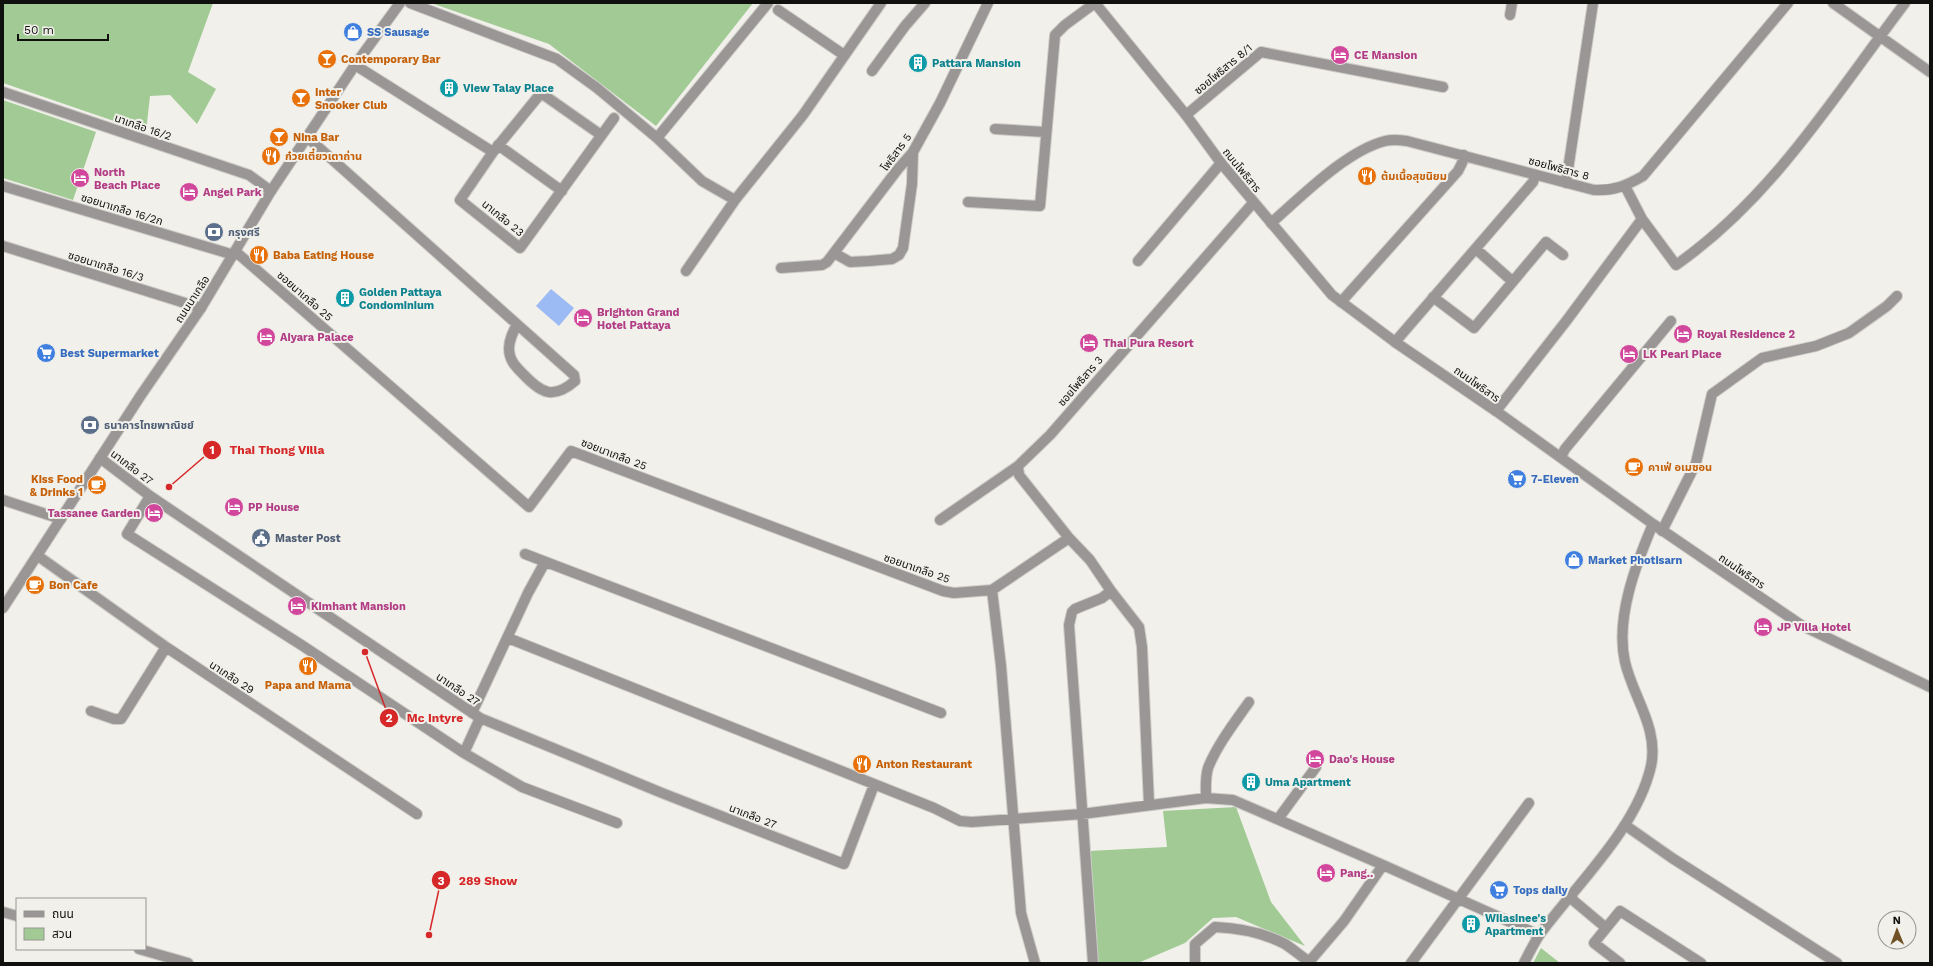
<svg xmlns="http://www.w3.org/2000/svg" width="1933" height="966" font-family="'Work Sans','Noto Sans Thai',sans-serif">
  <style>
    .green { fill: #a1ca94 }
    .water { fill: #9cbaf3 }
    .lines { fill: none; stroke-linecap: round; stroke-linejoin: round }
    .minor-casing { stroke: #cdccc7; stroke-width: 12 }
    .tertiary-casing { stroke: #cdccc7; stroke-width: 12 }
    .minor { stroke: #999695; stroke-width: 10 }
    .tertiary { stroke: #999695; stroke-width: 10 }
    .labels { text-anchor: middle; stroke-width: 4; stroke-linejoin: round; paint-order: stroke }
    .shop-label { font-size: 11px; font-weight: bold; fill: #366cbe; stroke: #f1f0ea; text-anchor: start }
    .hotel-label { font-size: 11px; font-weight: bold; fill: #b23c85; stroke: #f1f0ea; text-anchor: start }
    .food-label { font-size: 11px; font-weight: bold; fill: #c56008; stroke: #f1f0ea; text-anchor: start }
    .culture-label { font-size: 11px; font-weight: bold; fill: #0d838f; stroke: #f1f0ea; text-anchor: start }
    .street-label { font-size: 11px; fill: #10100e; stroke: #f1f0ea }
    .service-label { font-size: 11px; font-weight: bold; fill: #4e5e75; stroke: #f1f0ea; text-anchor: start }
    .leader { fill: none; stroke: #d62828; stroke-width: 1.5 }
    .callout-dot { fill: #d62828; stroke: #f1f0ea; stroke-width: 1.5 }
    .mark-label { font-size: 12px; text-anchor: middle; font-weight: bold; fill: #fff }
    .callout-label { font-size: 12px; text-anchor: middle; font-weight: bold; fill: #d62828; stroke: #f1f0ea; stroke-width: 4; stroke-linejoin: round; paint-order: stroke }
  </style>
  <rect width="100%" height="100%" fill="#f1f0ea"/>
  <!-- green -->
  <path class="green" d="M3 3H213L188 72 216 89 197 124 170 95 150 96 146 132 3 83Z
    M431 3H753L656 126 549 44Z
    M3 100 96 132 73 200 3 178Z
    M1236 807 1271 902 1305 946 1236 917 1213 918 1185 943 1138 963H1095L1089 851 1167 847 1163 811Z
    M1541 948 1560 963H1533Z"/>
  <!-- water -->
  <path class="water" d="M551 289 574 308 559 326 536 306Z"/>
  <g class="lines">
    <!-- minor casing -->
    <g class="minor-casing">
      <path id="minor" d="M410 3 557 59 597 88 657 138 768 3
        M1833 3 1930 72
        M778 10 844 55
        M1510 15 1512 3
        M355 65 493 152
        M872 71 905 26 925 3
        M3 92 249 175 271 191
        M1186 115 1261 52 1443 87
        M995 129 1045 132
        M601 135 541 93 493 152 460 200 520 248 614 118
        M307 137 574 375 575 381C553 400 541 393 523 374 515 366 509 360 509 348 509 340 513 332 517 324
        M657 138 702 181 735 200
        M498 145 562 191
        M1566 183 1593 3
        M3 186 234 255
        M1625 186 1642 219 1676 265C1773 197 1835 95 1905 3
        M968 202 1040 206 1055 35 1065 25 1095 3
        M1271 223C1302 196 1346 151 1385 141 1393 139 1400 140 1407 141L1594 190C1613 191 1626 186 1643 176L1788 3
        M3 246 201 308
        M1476 249 1512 281
        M236 252 529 507 571 451 943 591 954 593 992 590
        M834 253 850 262 869 261 892 259 899 255 903 248 912 184 913 152
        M1138 261 1221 163
        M781 268 822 265 827 262 898 169 913 152 940 103 988 3
        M686 271 735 200 803 115 881 3
        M1433 297 1474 328 1546 242 1563 255
        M1341 302 1458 171 1462 163 1464 155
        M1395 342 1533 182 1535 175
        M1496 411 1567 320 1642 219
        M1561 457 1565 449 1671 321
        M100 458 150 496 480 718 662 793 844 864 874 785
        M1018 466 1019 475 1069 538 1090 560 1111 591 1139 627 1142 647 1149 804
        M150 496 127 534 303 646 464 753 522 787 617 823
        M3 500 61 519
        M940 520 1018 466 1050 435 1253 203
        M1662 531 1696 463 1712 394 1762 358 1816 346 1849 333 1887 306 1897 296
        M525 554 941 713
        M38 556 166 647 417 814
        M508 638 934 808 960 821 972 822 1082 814 1206 798 1233 800 1383 865 1539 935
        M91 711 114 719H121L166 647
        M472 713 528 593 545 562
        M464 753 480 718
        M1206 798C1206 788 1205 778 1208 768 1217 745 1235 722 1249 702
        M1278 819 1316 767
        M1625 825 1672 858 1837 963
        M1571 896 1574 901 1605 927
        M3 912 17 916
        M139 949 188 963
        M1309 962 1344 921 1383 865
        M1035 963 1021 913 1001 666 992 590 1069 538
        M1093 963 1069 625 1072 612 1075 609 1102 598 1111 591
        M1195 963V944L1215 927C1238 928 1264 933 1285 944 1294 950 1302 957 1311 963
        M1411 963 1529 803
        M1620 963 1594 943 1620 911 1701 963"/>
    </g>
    <!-- tertiary casing -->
    <g class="tertiary-casing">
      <path id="tertiary" d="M1095 3 1186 115 1221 163 1332 295 1395 342 1496 411 1653 524 1801 625 1930 687
        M3 608 141 395 201 308 271 191 355 65 400 3
        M1524 963C1529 953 1534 943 1540 934 1577 884 1637 828 1651 766 1659 728 1633 697 1625 662 1615 618 1636 564 1653 524"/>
    </g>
    <!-- minor -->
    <use href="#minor" class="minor"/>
    <!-- tertiary -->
    <use href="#tertiary" class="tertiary"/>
  </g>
  <!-- icons -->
  <defs>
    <g id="shop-disc" transform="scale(1)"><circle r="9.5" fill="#3f7fe0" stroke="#f1f0ea"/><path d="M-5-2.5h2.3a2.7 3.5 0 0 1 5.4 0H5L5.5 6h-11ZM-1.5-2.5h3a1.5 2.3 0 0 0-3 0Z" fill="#fff"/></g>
    <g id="hotel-disc" transform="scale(1)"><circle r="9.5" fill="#d1479c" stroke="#f1f0ea"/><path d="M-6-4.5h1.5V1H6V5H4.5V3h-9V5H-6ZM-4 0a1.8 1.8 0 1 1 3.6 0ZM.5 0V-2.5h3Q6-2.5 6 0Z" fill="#fff"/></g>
    <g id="bar-disc" transform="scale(1)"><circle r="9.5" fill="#e8710a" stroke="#f1f0ea"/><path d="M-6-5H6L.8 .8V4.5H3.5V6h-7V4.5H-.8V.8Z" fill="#fff"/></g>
    <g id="building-disc" transform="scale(1)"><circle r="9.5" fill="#0f9aa8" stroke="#f1f0ea"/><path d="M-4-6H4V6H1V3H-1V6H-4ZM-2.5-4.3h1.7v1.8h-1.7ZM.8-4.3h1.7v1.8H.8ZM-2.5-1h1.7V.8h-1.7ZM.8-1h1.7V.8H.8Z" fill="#fff"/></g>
    <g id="restaurant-disc" transform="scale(1)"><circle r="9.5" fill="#e8710a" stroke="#f1f0ea"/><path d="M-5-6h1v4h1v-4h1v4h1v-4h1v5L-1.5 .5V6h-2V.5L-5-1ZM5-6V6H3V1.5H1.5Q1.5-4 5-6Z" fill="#fff"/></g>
    <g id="bank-disc" transform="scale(1)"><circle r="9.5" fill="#5c6f8a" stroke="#f1f0ea"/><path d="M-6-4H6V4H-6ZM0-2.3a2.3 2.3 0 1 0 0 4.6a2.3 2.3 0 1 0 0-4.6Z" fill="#fff"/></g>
    <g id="supermarket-disc" transform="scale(1)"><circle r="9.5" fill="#3f7fe0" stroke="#f1f0ea"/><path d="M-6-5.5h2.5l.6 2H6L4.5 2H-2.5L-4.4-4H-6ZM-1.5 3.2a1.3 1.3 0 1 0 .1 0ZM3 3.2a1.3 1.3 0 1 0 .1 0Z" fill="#fff"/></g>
    <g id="cafe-disc" transform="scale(1)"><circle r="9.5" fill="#e8710a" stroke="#f1f0ea"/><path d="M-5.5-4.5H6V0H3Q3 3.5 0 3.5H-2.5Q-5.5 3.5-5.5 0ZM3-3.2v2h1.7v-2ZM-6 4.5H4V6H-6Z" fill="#fff"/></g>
    <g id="civic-disc" transform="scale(1)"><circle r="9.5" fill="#5c6f8a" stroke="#f1f0ea"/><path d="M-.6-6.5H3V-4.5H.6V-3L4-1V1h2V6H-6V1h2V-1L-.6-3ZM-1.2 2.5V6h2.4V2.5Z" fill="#fff"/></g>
  </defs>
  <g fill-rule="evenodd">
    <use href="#shop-disc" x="353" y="32"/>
    <use href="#hotel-disc" x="1340" y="55"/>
    <use href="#bar-disc" x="327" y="59"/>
    <use href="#building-disc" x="918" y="63"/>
    <use href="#building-disc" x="449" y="88"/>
    <use href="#bar-disc" x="301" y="98"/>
    <use href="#bar-disc" x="279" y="137"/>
    <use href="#restaurant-disc" x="271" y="156"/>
    <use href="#restaurant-disc" x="1367" y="176"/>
    <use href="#hotel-disc" x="80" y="178"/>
    <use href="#hotel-disc" x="189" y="192"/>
    <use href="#bank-disc" x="214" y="232"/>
    <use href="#restaurant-disc" x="259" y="255"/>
    <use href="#building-disc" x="345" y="298"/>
    <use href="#hotel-disc" x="583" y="318"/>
    <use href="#hotel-disc" x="1683" y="334"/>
    <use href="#hotel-disc" x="266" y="337"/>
    <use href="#hotel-disc" x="1089" y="343"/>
    <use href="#supermarket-disc" x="46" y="353"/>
    <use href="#hotel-disc" x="1629" y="354"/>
    <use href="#bank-disc" x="90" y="425"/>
    <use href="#cafe-disc" x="1634" y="467"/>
    <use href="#supermarket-disc" x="1517" y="479"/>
    <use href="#cafe-disc" x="97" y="485"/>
    <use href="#hotel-disc" x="234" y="507"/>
    <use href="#hotel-disc" x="154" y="513"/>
    <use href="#civic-disc" x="261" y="538"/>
    <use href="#shop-disc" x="1574" y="560"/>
    <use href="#cafe-disc" x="35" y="585"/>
    <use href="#hotel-disc" x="297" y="606"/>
    <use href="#hotel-disc" x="1763" y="627"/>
    <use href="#restaurant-disc" x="308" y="666"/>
    <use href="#hotel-disc" x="1315" y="759"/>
    <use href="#restaurant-disc" x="862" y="764"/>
    <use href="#building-disc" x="1251" y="782"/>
    <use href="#hotel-disc" x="1326" y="873"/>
    <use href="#supermarket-disc" x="1499" y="890"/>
    <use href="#building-disc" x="1471" y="924"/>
  </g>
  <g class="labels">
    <!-- shop labels -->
    <g class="shop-label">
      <text x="367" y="36">SS Sausage</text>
      <text x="60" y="357">Best Supermarket</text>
      <text x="1531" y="483">7-Eleven</text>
      <text x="1588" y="564">Market Photisarn</text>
      <text x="1513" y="894">Tops daily</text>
    </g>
    <!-- hotel labels -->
    <g class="hotel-label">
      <text x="1354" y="59">CE Mansion</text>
      <text x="94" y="176">North<tspan x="94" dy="13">Beach Place</tspan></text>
      <text x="203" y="196">Angel Park</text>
      <text x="597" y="316">Brighton Grand<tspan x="597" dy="13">Hotel Pattaya</tspan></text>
      <text x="1697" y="338">Royal Residence 2</text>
      <text x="280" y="341">Aiyara Palace</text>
      <text x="1103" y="347">Thai Pura Resort</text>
      <text x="1643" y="358">LK Pearl Place</text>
      <text x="248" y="511">PP House</text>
      <text x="140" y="517" text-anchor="end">Tassanee Garden</text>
      <text x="311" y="610">Kimhant Mansion</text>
      <text x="1777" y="631">JP Villa Hotel</text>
      <text x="1329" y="763">Dao's House</text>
      <text x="1340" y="877">Pang..</text>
    </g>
    <!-- food labels -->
    <g class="food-label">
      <text x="341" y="63">Contemporary Bar</text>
      <text x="315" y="96">Inter<tspan x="315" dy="13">Snooker Club</tspan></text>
      <text x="293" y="141">Nina Bar</text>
      <text x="285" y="160">ก๋วยเตี๋ยวเตาถ่าน</text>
      <text x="1381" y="180">ต้มเนื้อสุขนิยม</text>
      <text x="273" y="259">Baba Eating House</text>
      <text x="1648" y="471">คาเฟ่ อเมซอน</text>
      <text x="83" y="483" text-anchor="end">Kiss Food<tspan x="83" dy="13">&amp; Drinks 1</tspan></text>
      <text x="49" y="589">Bon Cafe</text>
      <text x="308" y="689" text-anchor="middle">Papa and Mama</text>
      <text x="876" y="768">Anton Restaurant</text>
    </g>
    <!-- culture labels -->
    <g class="culture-label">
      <text x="932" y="67">Pattara Mansion</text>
      <text x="463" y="92">View Talay Place</text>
      <text x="359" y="296">Golden Pattaya<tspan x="359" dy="13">Condominium</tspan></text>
      <text x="1265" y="786">Uma Apartment</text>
      <text x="1485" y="922">Wilasinee's<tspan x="1485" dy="13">Apartment</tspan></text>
    </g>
    <!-- street labels -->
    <g class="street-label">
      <text transform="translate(1223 69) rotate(-40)" y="4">ซอยโพธิสาร 8/1</text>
      <text transform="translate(143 127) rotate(19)" y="4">นาเกลือ 16/2</text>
      <text transform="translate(896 152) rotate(-54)" y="4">โพธิสาร 5</text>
      <text transform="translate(1559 168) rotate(15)" y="4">ซอยโพธิสาร 8</text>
      <text transform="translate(1242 170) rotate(51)" y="4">ถนนโพธิสาร</text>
      <text transform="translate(122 209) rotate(17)" y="4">ซอยนาเกลือ 16/2ก</text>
      <text transform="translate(503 218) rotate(39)" y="4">นาเกลือ 23</text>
      <text transform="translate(106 266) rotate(17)" y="4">ซอยนาเกลือ 16/3</text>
      <text transform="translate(305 296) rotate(41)" y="4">ซอยนาเกลือ 25</text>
      <text transform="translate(192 299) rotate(-57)" y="4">ถนนนาเกลือ</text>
      <text transform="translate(1080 381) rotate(-49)" y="4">ซอยโพธิสาร 3</text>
      <text transform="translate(1477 384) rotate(35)" y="4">ถนนโพธิสาร</text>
      <text transform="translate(614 454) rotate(21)" y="4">ซอยนาเกลือ 25</text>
      <text transform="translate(132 467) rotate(37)" y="4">นาเกลือ 27</text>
      <text transform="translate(917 568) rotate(19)" y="4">ซอยนาเกลือ 25</text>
      <text transform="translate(1742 571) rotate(34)" y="4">ถนนโพธิสาร</text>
      <text transform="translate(232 677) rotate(33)" y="4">นาเกลือ 29</text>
      <text transform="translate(458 689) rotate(34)" y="4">นาเกลือ 27</text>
      <text transform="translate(753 816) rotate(21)" y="4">นาเกลือ 27</text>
    </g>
    <!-- service labels -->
    <g class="service-label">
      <text x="228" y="236">กรุงศรี</text>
      <text x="104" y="429">ธนาคารไทยพาณิชย์</text>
      <text x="275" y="542">Master Post</text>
    </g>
  </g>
  <!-- callouts -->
  <path class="leader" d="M169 487L212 450M365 652L389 718M429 935L441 880"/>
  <g class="callout-dot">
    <circle cx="169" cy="487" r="4"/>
    <circle cx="365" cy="652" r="4"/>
    <circle cx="429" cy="935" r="4"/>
    <circle cx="212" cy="450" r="10"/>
    <circle cx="389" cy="718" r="10"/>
    <circle cx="441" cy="880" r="10"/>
  </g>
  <g class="mark-label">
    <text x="212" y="454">1</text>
    <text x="389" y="722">2</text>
    <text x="441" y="885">3</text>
  </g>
  <g class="callout-label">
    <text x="277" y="454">Thai Thong Villa</text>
    <text x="435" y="722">Mc Intyre</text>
    <text x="488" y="885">289 Show</text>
  </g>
  <!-- border -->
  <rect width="1933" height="966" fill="none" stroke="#10100e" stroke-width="8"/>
  <!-- legend -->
  <rect x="16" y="898" width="130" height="52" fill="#f1f0ea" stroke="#979692"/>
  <rect x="24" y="911" width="20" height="6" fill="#999695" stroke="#979692"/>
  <text x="52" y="918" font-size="12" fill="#10100e">ถนน</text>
  <rect x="24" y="928" width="20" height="12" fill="#a1ca94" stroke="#979692"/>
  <text x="52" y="938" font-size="12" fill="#10100e">สวน</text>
  <!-- north arrow -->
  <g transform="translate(1897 930) rotate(359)"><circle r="19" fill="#f1f0ea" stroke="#979692"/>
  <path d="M0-3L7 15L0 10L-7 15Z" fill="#705226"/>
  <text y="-6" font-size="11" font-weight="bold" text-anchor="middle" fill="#10100e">N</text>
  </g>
  <!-- scale -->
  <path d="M18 34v6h90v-6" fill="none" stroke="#10100e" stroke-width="2"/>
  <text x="24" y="34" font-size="12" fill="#10100e" stroke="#f1f0ea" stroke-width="3" paint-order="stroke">50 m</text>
</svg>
